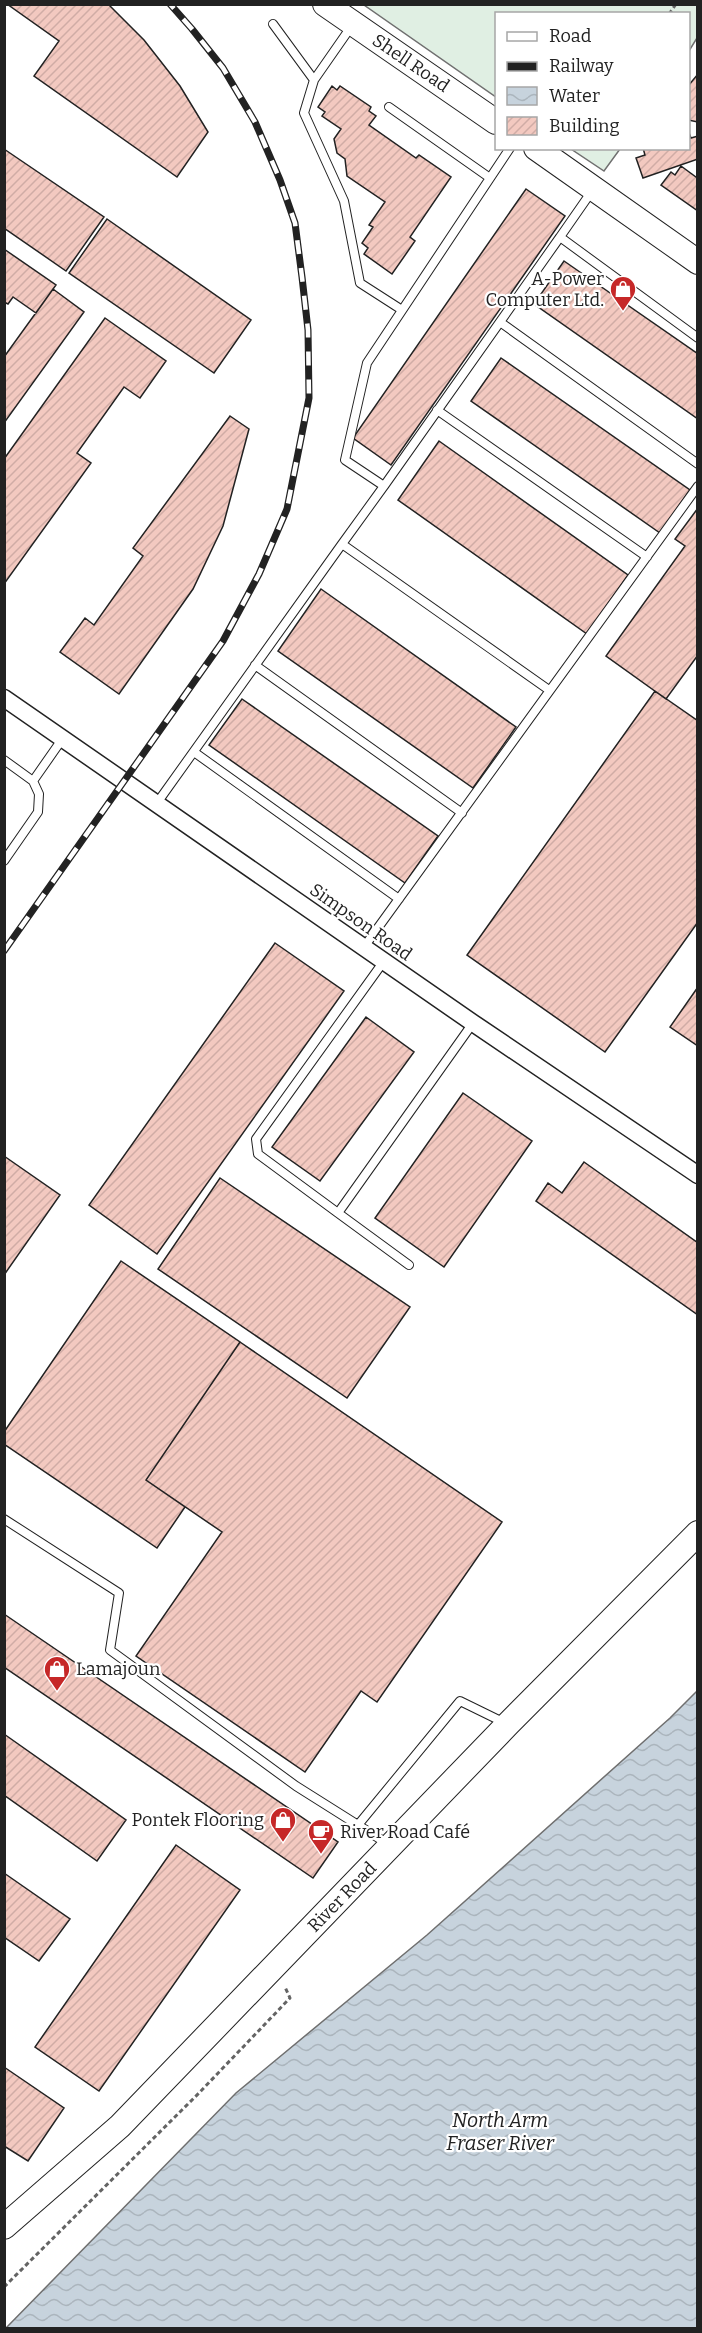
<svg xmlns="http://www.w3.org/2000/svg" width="702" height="2333" font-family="Bitter,serif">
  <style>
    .grass { fill: #e0efe3; stroke: #6f6f6f; stroke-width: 1.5 }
    .water { fill: url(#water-waves); stroke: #6f6f6f; stroke-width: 1.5 }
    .building { fill: url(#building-hatch); stroke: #222; stroke-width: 1.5 }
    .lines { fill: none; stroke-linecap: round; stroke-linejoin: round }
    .lane-casing { stroke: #222; stroke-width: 10 }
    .street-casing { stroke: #222; stroke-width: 19 }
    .secondary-casing { stroke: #222; stroke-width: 26 }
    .path { stroke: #646464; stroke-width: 3; stroke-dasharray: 4.5 3; stroke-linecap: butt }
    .lane { stroke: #fff; stroke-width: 8 }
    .street { stroke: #fff; stroke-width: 16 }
    .secondary { stroke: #fff; stroke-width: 24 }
    .rail-casing { stroke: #222; stroke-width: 7 }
    .rail { stroke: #fff; stroke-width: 4.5; stroke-dasharray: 14; stroke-linecap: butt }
    .labels { text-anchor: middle; stroke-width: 4.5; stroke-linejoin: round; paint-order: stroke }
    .street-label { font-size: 18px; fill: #222; stroke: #fff }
    .poi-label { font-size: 18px; fill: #222; stroke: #fff; text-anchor: end }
    .water-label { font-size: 20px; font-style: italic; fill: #222; stroke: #fff }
  </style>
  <defs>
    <pattern id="water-waves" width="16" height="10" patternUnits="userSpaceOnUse" patternTransform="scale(1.5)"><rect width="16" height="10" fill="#c7d3dd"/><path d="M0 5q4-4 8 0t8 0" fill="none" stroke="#abb5bd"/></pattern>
    <pattern id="building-hatch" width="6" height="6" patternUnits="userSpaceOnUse" patternTransform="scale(1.5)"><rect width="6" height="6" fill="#f3c9c0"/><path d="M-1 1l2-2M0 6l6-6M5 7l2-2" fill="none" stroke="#d0aca5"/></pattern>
  </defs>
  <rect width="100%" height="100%" fill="#fff"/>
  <!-- grass -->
  <path class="grass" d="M364 5H697V38L689 51 688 14H496V97Z
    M571 149H620L604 171Z"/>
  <!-- water -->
  <path class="water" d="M697 1691V2328H6L236 2093 427 1935 670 1718Z"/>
  <!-- building -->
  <path class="building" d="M7 4H108L144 40 180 86 208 132 177 177 34 76 59 41Z
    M698 74V122L688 120V86Z
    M332 86 337 90 340 86 371 107 369 111 376 116 369 125 416 158 419 155 451 177 410 237 415 241 392 274 364 254 368 248 362 243 373 227 369 225 385 202 347 176 345 159 337 153 334 139 341 129 322 116 325 112 318 107Z
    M688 130 691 138 698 136V159L643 178 636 158 645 155 643 148H688Z
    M4 149 104 217 66 271 4 228Z
    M681 166 696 177 698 175V211L661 185 671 172 675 175Z
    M526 189 565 216 391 465 353 438Z
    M107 219 251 320 214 373 69 273Z
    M4 249 56 285 36 313 13 297 8 304 4 302Z
    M564 261 698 354V419L534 304Z
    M53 289 84 312 4 423V357Z
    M105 318 166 361 140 398 124 387 77 453 91 463 4 584V459Z
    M501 358 690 490 660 533 471 401Z
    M230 416 249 429 223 526 193 589 119 694 60 652 85 618 94 625 143 556 133 548Z
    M439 441 628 575 587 634 398 500Z
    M698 508V655L666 699 606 656 685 546 675 539Z
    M321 589 516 727 473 788 278 651Z
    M655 691 698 721V922L605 1052 467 955Z
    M242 699 438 836 405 883 209 745Z
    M275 943 344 991 157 1254 89 1205Z
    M698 987V1046L670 1027Z
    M366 1017 414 1052 320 1181 272 1147Z
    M463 1093 532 1141 444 1267 375 1218Z
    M4 1156 60 1195 4 1275Z
    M584 1162 698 1243V1315L536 1201 548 1183 562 1193Z
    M220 1178 410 1307 347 1398 158 1269Z
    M121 1261 240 1342 146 1480 185 1507 157 1548 4 1444V1432Z
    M240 1342 502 1522 377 1702 361 1691 305 1772 136 1656 222 1532 146 1480Z
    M4 1614 338 1842 313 1878 4 1667Z
    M4 1734 126 1820 97 1861 4 1795Z
    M176 1845 240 1890 99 2091 35 2047Z
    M4 1873 70 1919 39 1961 4 1937Z
    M4 2067 64 2108 28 2161 4 2146Z"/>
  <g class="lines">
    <!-- lane casing -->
    <g class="lane-casing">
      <path id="lane" d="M273 24 314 80 353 24
        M314 80 304 113 344 201 360 283 402 310
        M389 107 490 178
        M510 148 367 363 345 460 384 486 560 237 698 338
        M560 237 592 191
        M500 322 698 464
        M437 410 647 557
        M342 544 384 486
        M255 665 462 813
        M194 752 399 899
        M4 760 33 781
        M157 803 342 544 549 690
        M4 861 38 812 39 794 33 781 63 738
        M364 947 698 486
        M338 1213 258 1154 256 1139 384 961
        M409 1265 338 1213 473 1023
        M4 1519 119 1593 110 1650 296 1786 388 1844
        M358 1825 460 1701 505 1723"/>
    </g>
    <!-- street casing -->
    <g class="street-casing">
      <path id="street" d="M4 698 473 1023 698 1175"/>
    </g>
    <!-- secondary casing -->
    <g class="secondary-casing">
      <path id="secondary" d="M325 4 496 122
        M536 148 698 262
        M4 2227 120 2126 508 1724 698 1533"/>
    </g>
    <!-- path -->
    <path class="path" d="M669 14 676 4
      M4 2287 199 2093 290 1998 285 1987"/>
    <!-- lane -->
    <use href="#lane" class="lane"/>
    <!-- street -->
    <use href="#street" class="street"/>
    <!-- secondary -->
    <use href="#secondary" class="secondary"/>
    <!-- rail casing -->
    <g class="rail-casing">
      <path id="rail" d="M4 951 223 641 259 574 287 509 309 398 308 330 302 277 295 223 280 180 255 122 223 68 192 29 170 4"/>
    </g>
    <!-- rail -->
    <use href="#rail" class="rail"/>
  </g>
  <!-- icons -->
  <defs>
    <g id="shop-pin" transform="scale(1.35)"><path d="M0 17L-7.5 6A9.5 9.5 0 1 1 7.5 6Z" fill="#c62828" stroke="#fff"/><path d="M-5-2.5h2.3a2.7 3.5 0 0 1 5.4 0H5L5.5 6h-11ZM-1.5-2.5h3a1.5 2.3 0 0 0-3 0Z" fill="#fff"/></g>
    <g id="cafe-pin" transform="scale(1.35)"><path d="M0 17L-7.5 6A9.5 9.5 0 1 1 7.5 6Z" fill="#c62828" stroke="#fff"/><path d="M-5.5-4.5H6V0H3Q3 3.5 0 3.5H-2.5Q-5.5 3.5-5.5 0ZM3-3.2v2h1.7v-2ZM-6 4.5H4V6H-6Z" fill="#fff"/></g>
  </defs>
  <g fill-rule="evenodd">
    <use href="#shop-pin" x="623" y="289"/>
    <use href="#shop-pin" x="57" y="1669"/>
    <use href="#shop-pin" x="283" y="1820"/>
    <use href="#cafe-pin" x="321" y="1832"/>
  </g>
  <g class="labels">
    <!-- street labels -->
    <g class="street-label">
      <text transform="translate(411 63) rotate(34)" y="6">Shell Road</text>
      <text transform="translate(361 922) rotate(35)" y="6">Simpson Road</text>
      <text transform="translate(342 1897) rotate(-46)" y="6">River Road</text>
    </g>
    <!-- poi labels -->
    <g class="poi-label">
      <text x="604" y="285">A-Power<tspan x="604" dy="21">Computer Ltd.</tspan></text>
      <text x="76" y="1675" text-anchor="start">Lamajoun</text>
      <text x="264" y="1826">Pontek Flooring</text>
      <text x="340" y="1838" text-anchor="start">River Road Café</text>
    </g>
    <!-- water labels -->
    <g class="water-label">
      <text x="500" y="2127">North Arm<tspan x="500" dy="23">Fraser River</tspan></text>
    </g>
  </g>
  <!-- border -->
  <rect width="702" height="2333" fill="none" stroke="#222222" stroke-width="12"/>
  <!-- legend -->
  <rect x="495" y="12" width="195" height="138" fill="#ffffff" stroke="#a7a7a7" stroke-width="1.5"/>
  <rect x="507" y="32" width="30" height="9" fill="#ffffff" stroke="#a7a7a7" stroke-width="1.5"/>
  <text x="549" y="42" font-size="18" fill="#222222">Road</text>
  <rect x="507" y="62" width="30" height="9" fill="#222222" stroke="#a7a7a7" stroke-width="1.5"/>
  <text x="549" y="72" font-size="18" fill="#222222">Railway</text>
  <rect x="507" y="87" width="30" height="18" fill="url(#water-waves)" stroke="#a7a7a7" stroke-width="1.5"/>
  <text x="549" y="102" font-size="18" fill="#222222">Water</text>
  <rect x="507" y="117" width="30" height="18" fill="url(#building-hatch)" stroke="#a7a7a7" stroke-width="1.5"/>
  <text x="549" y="132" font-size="18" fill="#222222">Building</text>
</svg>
